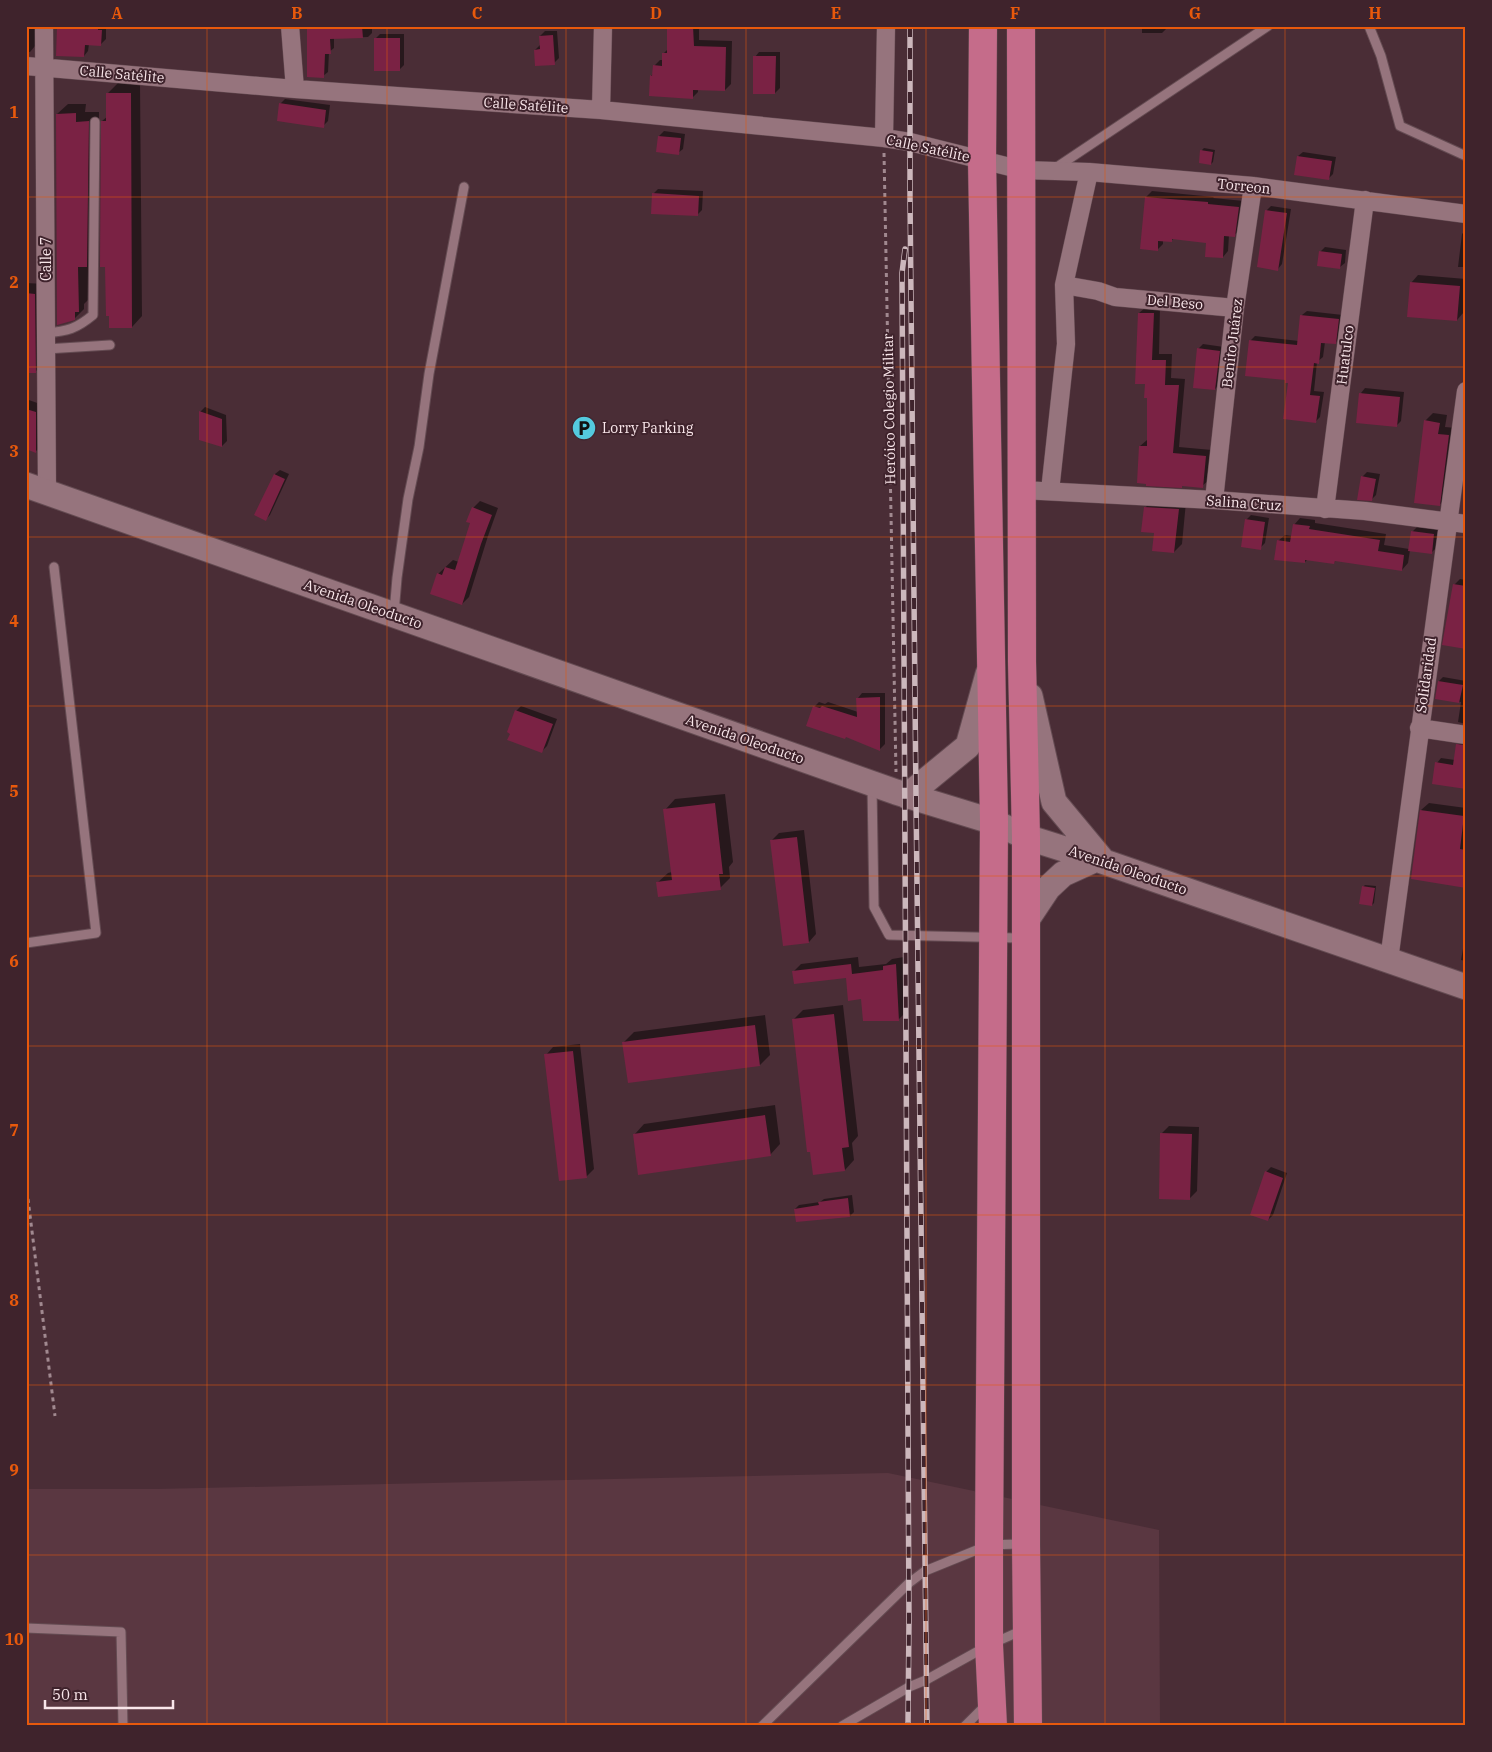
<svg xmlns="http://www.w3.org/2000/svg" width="1492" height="1752" font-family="'IBM Plex Serif',serif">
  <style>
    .built { fill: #5a3741 }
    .shadow { fill: #0007 }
    .building { fill: #7a2244 }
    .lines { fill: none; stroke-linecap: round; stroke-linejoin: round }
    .lane-casing { stroke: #644b52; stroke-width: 11 }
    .street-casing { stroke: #644b52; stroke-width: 19 }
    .secondary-casing { stroke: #644b52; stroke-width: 27 }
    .primary-casing { stroke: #644b52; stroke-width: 29 }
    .path { stroke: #a18990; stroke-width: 3; stroke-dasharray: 4 4; stroke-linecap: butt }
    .lane { stroke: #96747d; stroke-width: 9 }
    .street { stroke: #96747d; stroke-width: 18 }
    .secondary { stroke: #96747d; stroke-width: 25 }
    .primary { stroke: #c56c8a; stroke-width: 28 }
    .rail-casing { stroke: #ccb7bc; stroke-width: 5.5 }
    .rail { stroke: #3f232c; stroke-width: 4; stroke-dasharray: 11; stroke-linecap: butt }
    .grid { fill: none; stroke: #e8590c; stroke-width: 1; stroke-opacity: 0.55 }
    .labels { text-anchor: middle; stroke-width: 4; stroke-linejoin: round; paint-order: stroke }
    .street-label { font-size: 14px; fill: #f9e6ea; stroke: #3f232c }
    .poi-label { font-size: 14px; fill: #f9e6ea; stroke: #3f232c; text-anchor: start }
    .neatline { fill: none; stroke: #e8590c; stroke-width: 2 }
    .grid-label { font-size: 16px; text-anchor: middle; font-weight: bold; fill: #e8590c }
  </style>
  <rect width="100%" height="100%" fill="#4a2d36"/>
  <!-- built -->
  <path class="built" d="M888 1473 1159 1530 1160 1726H26V1489H157Z"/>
  <!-- shadow -->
  <path class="shadow" d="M26 26H37L35 46 30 52H26Z
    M61 26H106V39L101 44H89L88 51 84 56 58 29Z
    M309 26H372V33L368 37 334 38V48L329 52 328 72 323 76Z
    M668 26H699V40L732 41 731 84 725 90 698 89V92L692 98 651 76 653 74 654 66 660 60H664V53L668 49Z
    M1142 26H1169L1162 33H1142Z
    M545 31H557L559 58 554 63 535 50 540 45V36Z
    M380 34H404V65L399 70 375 39Z
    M759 52H780V88L775 93 755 57Z
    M118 83H140L142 316 132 327 102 121 108 116 107 94Z
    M285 99 330 105 328 121 323 126 280 104Z
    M68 104H86L85 112H99L97 255 88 264V300L84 304V309L74 319 57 114Z
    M664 131 685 134 683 149 678 153 659 136Z
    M1204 148 1215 150 1213 162 1211 164 1202 150Z
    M1303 152 1336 157 1333 174 1328 179 1298 156Z
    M658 189 703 191 702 210 697 215 653 194Z
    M1152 191 1214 197 1213 198 1244 201 1240 230 1234 235H1229L1228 251 1223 257 1207 241 1174 238 1171 241 1163 240V244L1157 250 1146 197Z
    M1271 206 1291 209 1282 264 1278 269 1267 210Z
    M1466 230V267H1458L1462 234Z
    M1325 247 1346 250 1345 263 1340 267 1320 252Z
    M1418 275 1466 279 1464 312 1457 320 1411 283Z
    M26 283 45 284V362L35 372H26Z
    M1146 307H1160L1159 354H1172L1171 378 1185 379 1179 447 1212 450 1209 480 1202 486 1183 485 1140 446 1147 440 1148 397 1139 313Z
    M1307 311 1343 315 1340 338 1335 343 1325 342 1323 357 1317 362 1314 391 1324 392 1320 417 1315 422 1290 382 1250 341 1255 336 1299 341 1302 315Z
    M1203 344 1224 347 1220 384 1215 389 1198 349Z
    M1365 388 1404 392 1401 421 1396 426 1361 393Z
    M26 399 43 405V444L36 451 26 443Z
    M205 407 226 415 227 441 222 446 200 412Z
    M1433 413 1447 415 1445 427 1456 428 1447 498 1439 505 1425 421Z
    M280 470 289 474 270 515 266 519 275 474Z
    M1367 472 1380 474 1376 495 1371 500 1362 477Z
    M1153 500 1186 502 1182 544 1174 552 1155 532 1145 508Z
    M480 501 498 508 488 536 469 597 462 604 438 574 453 560 459 562 472 522 473 508Z
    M1251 515 1269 518 1265 543 1260 548 1246 520Z
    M1300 518 1315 520V523L1386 534 1384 545 1409 549 1412 532 1417 527 1438 529 1436 548 1431 553 1410 550 1408 563 1402 570 1336 560 1334 563 1308 559 1305 562 1278 541 1285 535 1292 536 1294 525Z
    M1460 579 1466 580V648L1454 585Z
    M1443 677 1466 681V724L1458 722 1461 702 1436 698 1439 681Z
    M862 693H885V744L880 749 847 736 814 707 819 702 825 704 828 702 858 712V698Z
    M521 706 557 719 547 746 542 751 512 733 516 711Z
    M1462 740H1466V788L1437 763 1441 758 1455 760 1458 745Z
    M725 794 733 862 729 867 730 878 720 888 657 883 668 873 672 872 665 810 675 799Z
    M1429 803 1466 808V887L1421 810Z
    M804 830 816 934 809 942 784 944 772 840 779 833Z
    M1365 885 1376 886 1374 903 1372 905 1363 887Z
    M1466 932V961L1461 960Z
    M858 957 859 967 886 964 892 959 904 957 906 1012 898 1020 862 998 847 976 794 971 801 964Z
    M843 1005 858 1136 852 1143 854 1160 845 1170 794 1019 803 1010Z
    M765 1015 770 1055 760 1065 624 1042 634 1032Z
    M580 1044 594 1169 586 1177 546 1055 553 1047Z
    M775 1105 780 1144 770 1155 634 1135 644 1124Z
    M1169 1126 1199 1127 1197 1191 1190 1198 1162 1133Z
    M1271 1167 1287 1173 1273 1215 1268 1220 1266 1172Z
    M852 1195 854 1212 850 1216 797 1221 795 1209 799 1205 820 1202 824 1199Z"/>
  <!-- building -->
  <path class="building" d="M61 26H98V30H102L101 46 85 45 84 57 56 56 57 28H61Z
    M307 26H362L363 38 330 39 331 54H325L324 78 307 77Z
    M667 26H693L694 46 726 47 725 91 693 90V99L649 96 650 75 652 76 653 65 662 66V53H667Z
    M553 35 555 65 535 66 534 50 540 49 539 36Z
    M374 38H400V71H374Z
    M753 56H776L775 94H753Z
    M106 93H131L132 328H109V316H106L105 267H100L101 121H106Z
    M279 103 326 110 324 128 277 121Z
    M76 113V122L89 121 87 267H78L79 312H75V320L57 325 56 114Z
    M658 136 681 138 679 155 656 152Z
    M1200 150 1213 152 1211 165 1199 163Z
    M1297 156 1332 161 1329 180 1294 175Z
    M652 193 699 196 698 216 651 214Z
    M1145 197 1208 202V204L1239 207 1235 237 1224 236 1223 258 1205 257 1206 243 1172 239V242L1158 241V251L1140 249Z
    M1265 210 1287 213 1278 271 1257 267Z
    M1319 251 1342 254 1340 269 1317 266Z
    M1410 282 1460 286 1457 321 1407 317Z
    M26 293 35 294 36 373H26Z
    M1138 313H1154L1152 360H1166L1165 385H1179L1173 453 1206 456 1203 488 1182 486V488L1146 486V484L1137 483 1139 446H1147V398H1144L1145 384H1135Z
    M1300 315 1339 319 1336 344 1321 343 1319 364 1314 363 1310 395 1320 396 1316 423 1283 419 1288 383H1285V380L1245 376 1249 340 1297 345Z
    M1197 348 1220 351 1215 390 1193 388Z
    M1359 393 1400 397 1397 427 1356 423Z
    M26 409 36 412V453L26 449Z
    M199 411 222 419V447L199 440Z
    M1424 420 1440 423 1438 434 1449 435 1440 506 1414 503Z
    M274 474 285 479 266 521 254 515Z
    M1361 476 1376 479 1372 501 1357 500Z
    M472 507 492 515 481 544 462 605 430 594 437 573 442 575 445 567 455 570 470 523 466 522Z
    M1144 507 1179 509 1174 553 1152 551 1154 533 1141 532Z
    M1245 519 1265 522 1261 550 1241 547Z
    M1293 524 1310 526 1309 529 1380 540 1378 551 1404 555 1402 571 1335 561 1334 564 1305 560V563L1274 560 1277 540 1290 542Z
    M1411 531 1434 534 1432 554 1408 551Z
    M1453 584 1466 586V649L1442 645Z
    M1438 681 1463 685 1459 703 1435 699Z
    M880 697V751L846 737 845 739 806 726 813 706 820 708 822 706 857 717 856 698Z
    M515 710 553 724 542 753 507 740 510 734 507 732Z
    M1456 744 1466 745V789L1432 784 1435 762 1453 765Z
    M715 803 723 874H719L721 890 658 897 656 882 672 880 663 809Z
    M1420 810 1464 816 1460 849 1466 850V888L1411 879Z
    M797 837 809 943 783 946 770 840Z
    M1362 886 1375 888 1372 906 1359 904Z
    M851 964 852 974 883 970V966L896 964 899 1021H863L861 999 848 1001 846 978 794 984 792 971Z
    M834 1014 849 1147 842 1148 845 1171 813 1175 810 1152H807L792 1019Z
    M755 1025 760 1066 628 1083 622 1042Z
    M573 1051 587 1178 559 1181 544 1054Z
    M765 1115 771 1156 638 1175 633 1134Z
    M1160 1133 1192 1134 1190 1200 1159 1199Z
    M1265 1171 1283 1178 1268 1221 1250 1215Z
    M848 1198 850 1217 796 1222 794 1209 819 1205 818 1202Z"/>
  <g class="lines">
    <!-- lane casing -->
    <g class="lane-casing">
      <path id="lane" d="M1369 26 1381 56 1400 126 1466 156
        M1054 169 1268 26
        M46 333C68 331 76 329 93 315L95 122
        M46 349 110 345
        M394 613 397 578 408 499 419 447 429 374 464 187
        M872 786 874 907 889 935 1023 938
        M26 943 96 933 54 567
        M26 1628 121 1632 123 1726
        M762 1726 909 1583 925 1571 989 1545 1022 1544
        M842 1726 909 1687 926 1680 989 1645 1023 1630
        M965 1726 986 1705"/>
    </g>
    <!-- street casing -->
    <g class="street-casing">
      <path id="street" d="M44 26 47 492
        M290 26 295 89
        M26 66 295 89 601 110 884 138 910 142 1022 170 1089 172 1253 186 1466 214
        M601 110 603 26
        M884 138 886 26
        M1064 285 1098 291 1115 297 1235 308
        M1022 490 1214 500 1365 511 1466 524
        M1050 491 1066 344 1064 285 1089 172
        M1214 500 1235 308 1253 186
        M1325 509 1365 200
        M1419 728 1466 735
        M1389 960 1466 391"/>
    </g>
    <!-- secondary casing -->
    <g class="secondary-casing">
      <path id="secondary" d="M26 485 896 792 994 822 1026 837 1096 859 1466 987
        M1030 696 1054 802 1103 861
        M907 796 968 746 988 674
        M1026 921 1048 888 1063 874 1096 859"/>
    </g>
    <!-- primary casing -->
    <g class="primary-casing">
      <path id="primary" d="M983 26 982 160 994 822 989 1545V1645L993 1726
        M1021 26 1022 662 1026 837V1544L1028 1726"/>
    </g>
    <!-- path -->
    <path class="path" d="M884 153 896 772
      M26 1183 55 1416"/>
    <!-- lane -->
    <use href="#lane" class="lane"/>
    <!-- street -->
    <use href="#street" class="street"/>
    <!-- secondary -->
    <use href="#secondary" class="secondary"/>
    <!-- primary -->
    <use href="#primary" class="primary"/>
    <!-- rail casing -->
    <g class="rail-casing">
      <path id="rail" d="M910 26V197L916 798 927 1726
        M905 249 902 273 909 1620 908 1726"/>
    </g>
    <!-- rail -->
    <use href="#rail" class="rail"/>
  </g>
  <!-- grid -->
  <path class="grid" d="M207 26V1726M387 26V1726M566 26V1726M746 26V1726M926 26V1726M1105 26V1726M1285 26V1726M26 197H1466M26 367H1466M26 537H1466M26 706H1466M26 876H1466M26 1046H1466M26 1215H1466M26 1385H1466M26 1555H1466"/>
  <!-- icons -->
  <defs>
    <g id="parking-disc" transform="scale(1.25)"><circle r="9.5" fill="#54cade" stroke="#3f232c"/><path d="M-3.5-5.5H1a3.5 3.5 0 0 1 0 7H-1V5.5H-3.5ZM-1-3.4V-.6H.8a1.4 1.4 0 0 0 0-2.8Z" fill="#111"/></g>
  </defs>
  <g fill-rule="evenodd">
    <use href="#parking-disc" x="584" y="428"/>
  </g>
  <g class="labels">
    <!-- street labels -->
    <g class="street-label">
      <text transform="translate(122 74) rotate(5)" y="5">Calle Satélite</text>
      <text transform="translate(526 105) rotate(4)" y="5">Calle Satélite</text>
      <text transform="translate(928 148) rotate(12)" y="5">Calle Satélite</text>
      <text transform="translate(1244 186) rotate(6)" y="5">Torreon</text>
      <text transform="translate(46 259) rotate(-90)" y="5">Calle 7</text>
      <text transform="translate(1175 302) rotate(5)" y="5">Del Beso</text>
      <text transform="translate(1232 343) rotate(-83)" y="5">Benito Juárez</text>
      <text transform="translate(1345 355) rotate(-83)" y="5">Huatulco</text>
      <text transform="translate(889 409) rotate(-91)" y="5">Heróico Colegio Militar</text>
      <text transform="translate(1244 503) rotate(4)" y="5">Salina Cruz</text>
      <text transform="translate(363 604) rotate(19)" y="5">Avenida Oleoducto</text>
      <text transform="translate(1426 675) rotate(-82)" y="5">Solidaridad</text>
      <text transform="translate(745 739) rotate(19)" y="5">Avenida Oleoducto</text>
      <text transform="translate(1128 870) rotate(19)" y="5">Avenida Oleoducto</text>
    </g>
    <!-- poi labels -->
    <g class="poi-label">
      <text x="602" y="433">Lorry Parking</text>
    </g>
  </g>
  <!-- border -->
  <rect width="1492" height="1752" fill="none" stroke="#3f232c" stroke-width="55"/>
  <!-- scale -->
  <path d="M45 1700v8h128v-8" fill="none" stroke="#f9e6ea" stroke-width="2.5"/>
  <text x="52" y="1700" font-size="15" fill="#f9e6ea" stroke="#3f232c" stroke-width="4" paint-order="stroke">50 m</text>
  <rect x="28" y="28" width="1436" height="1696" class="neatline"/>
  <g class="grid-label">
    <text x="117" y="19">A</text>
    <text x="297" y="19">B</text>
    <text x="477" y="19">C</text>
    <text x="656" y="19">D</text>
    <text x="836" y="19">E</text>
    <text x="1015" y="19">F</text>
    <text x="1195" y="19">G</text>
    <text x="1375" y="19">H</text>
    <text x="14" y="118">1</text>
    <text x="14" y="288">2</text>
    <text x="14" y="457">3</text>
    <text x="14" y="627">4</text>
    <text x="14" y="797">5</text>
    <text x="14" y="967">6</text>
    <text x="14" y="1136">7</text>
    <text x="14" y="1306">8</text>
    <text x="14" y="1476">9</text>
    <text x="14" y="1645">10</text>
  </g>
</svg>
